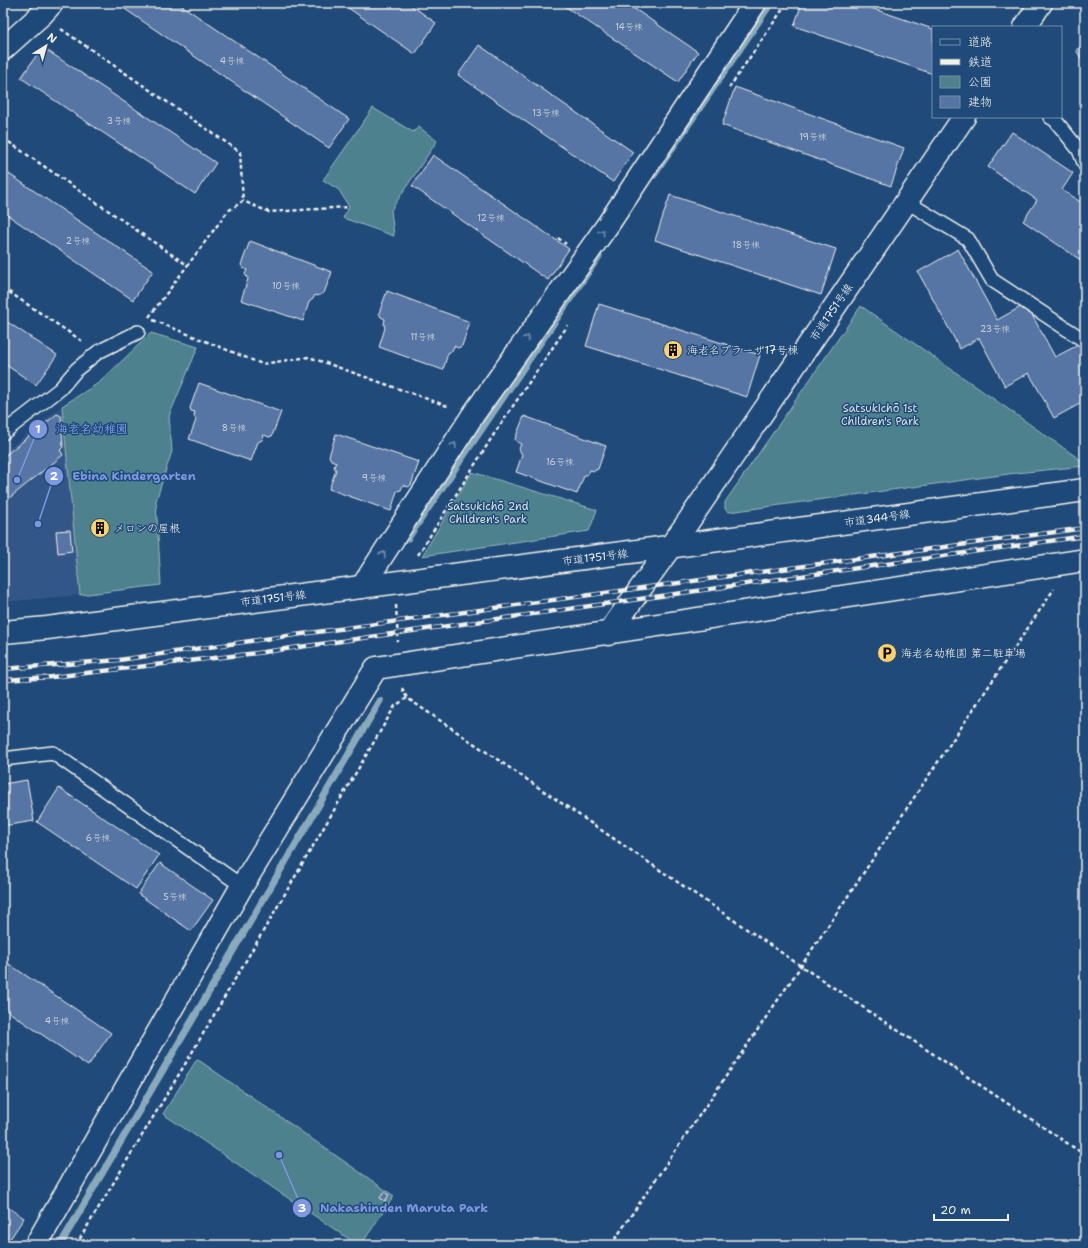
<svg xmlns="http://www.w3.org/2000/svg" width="1088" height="1248" font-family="'Shantell Sans','Klee One',sans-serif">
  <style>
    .built { fill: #305787 }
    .green { fill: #4e818d; stroke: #a1b9ba }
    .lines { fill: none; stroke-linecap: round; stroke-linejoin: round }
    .stream { stroke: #8aaabc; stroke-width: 7 }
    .building { fill: #5674a4; stroke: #f4f1e8 }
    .service-casing { stroke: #f4f1e8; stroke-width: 16 }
    .minor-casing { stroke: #f4f1e8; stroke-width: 25 }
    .tertiary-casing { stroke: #f4f1e8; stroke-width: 25 }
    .path { stroke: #f4f1e8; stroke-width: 2.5; stroke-dasharray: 4 3; stroke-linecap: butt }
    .service { stroke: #1f4a7a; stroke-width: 13 }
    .minor { stroke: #1f4a7a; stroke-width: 22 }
    .tertiary { stroke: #1f4a7a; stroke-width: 22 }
    .rail-casing { stroke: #f4f1e8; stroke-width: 4.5 }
    .rail { stroke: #1f4a7a; stroke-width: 3; stroke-dasharray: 9; stroke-linecap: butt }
    .oneway { stroke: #748da6 }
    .labels { text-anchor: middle; stroke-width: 3; stroke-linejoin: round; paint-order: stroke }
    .number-label { font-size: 9px; fill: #ccd2d7 }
    .street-label { font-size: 11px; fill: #f4f1e8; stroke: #1f4a7a }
    .poi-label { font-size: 11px; fill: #f4f1e8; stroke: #1f4a7a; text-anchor: start }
    .park-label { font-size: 11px; fill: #dbe0da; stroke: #1f4a7a }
    .leader { fill: none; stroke: #7e97df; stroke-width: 1.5 }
    .callout-dot { fill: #7e97df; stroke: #1f4a7a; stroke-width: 1.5 }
    .mark-label { font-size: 12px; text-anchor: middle; font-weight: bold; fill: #fff }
    .callout-label { font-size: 12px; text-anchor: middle; font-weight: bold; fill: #7e97df; stroke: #1f4a7a; stroke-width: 3; stroke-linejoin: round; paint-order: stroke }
  </style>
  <rect width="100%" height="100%" fill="#1f4a7a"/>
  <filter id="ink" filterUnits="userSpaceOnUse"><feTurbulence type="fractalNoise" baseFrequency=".025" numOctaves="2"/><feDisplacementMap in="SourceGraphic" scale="8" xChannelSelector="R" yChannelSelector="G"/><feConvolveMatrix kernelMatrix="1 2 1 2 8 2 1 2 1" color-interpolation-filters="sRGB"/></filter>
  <g filter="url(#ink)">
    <!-- built -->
    <path class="built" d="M62 406 80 595 3 602V453Z"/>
    <!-- green -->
    <path class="green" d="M373 108 413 132 419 127 437 141 391 210 394 236 343 218 349 207 339 190 323 180Z
      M861 306 1085 463V466L1016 473 729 512 725 509V502Z
      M151 333 198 347 169 416 172 451 156 501 161 585 80 595 62 406 100 382Z
      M472 472 597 510 589 531 422 556Z
      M197 1059 394 1196 361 1245H358L163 1114Z"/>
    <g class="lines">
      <!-- stream -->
      <path class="stream" d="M654 175 771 3
        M408 538 599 256
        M60 1245 380 701"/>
    </g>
    <!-- building -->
    <path class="building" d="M116 3H178L349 119 329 148Z
      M341 3H408L436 23 415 54Z
      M560 3H626L698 52 678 82Z
      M802 3H856L933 29V74L794 26Z
      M1085 44V64L1076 50Z
      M479 45 633 152 613 182 458 75Z
      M42 47 216 163 195 194 21 78Z
      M735 87 904 148 891 186 722 125Z
      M1012 132 1073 173 1062 190 1085 205V263L1023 221 1037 200 988 167Z
      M433 155 569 249 548 280 412 186Z
      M3 170 153 271 133 300 3 212Z
      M670 195 836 249 821 295 655 240Z
      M250 241 332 272 324 293 318 296 315 295 313 299 309 302 303 321 241 300 248 279 245 274 247 270 243 268 241 265Z
      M958 249 997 320 1026 304 1055 357 1082 343 1085 349V401L1054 418 1029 373 1005 386 979 338 960 349 918 272Z
      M387 291 470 322 462 346 458 348 454 346 452 351 448 353 443 370 379 347 385 328 384 324 385 319 381 317 379 313Z
      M599 304 760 355 747 397 586 346Z
      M3 319 57 355 36 385 3 363Z
      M199 383 281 412 272 436 269 437 264 435 262 440 258 442 251 461 189 439 196 420 194 416 195 412 191 411 190 408Z
      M57 414 61 416 63 447 60 450 63 455 3 503V457Z
      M524 416 606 446 598 469 594 471 590 470 588 474 584 476 577 494 516 472 522 455 519 449 521 444 517 442 515 439Z
      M336 434 419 462 411 485 408 487 403 485 401 490 397 491 391 511 329 489 336 470 334 467 336 462 331 460 329 456Z
      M94 528a6 6 0 1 1 12 0a6 6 0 1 1-12 0Z
      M70 530 72 551 58 553 56 531Z
      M27 780 34 821 3 826V784Z
      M59 788 159 855 136 889 37 822Z
      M160 863 213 900 191 931 138 894Z
      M3 960 111 1033 88 1066 3 1008Z
      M384 1192 389 1195 385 1201 380 1198Z
      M3 1204 24 1218 6 1245H3Z"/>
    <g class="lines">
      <!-- service casing -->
      <g class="service-casing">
        <path id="service" d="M1050 117 1055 120 1079 150 1085 165
          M907 202 968 239 992 280 1085 341
          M3 433 60 389 77 369 98 352 138 332
          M3 759 53 753 242 886"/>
      </g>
      <!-- minor casing -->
      <g class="minor-casing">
        <path id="minor" d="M1025 27 1041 3
          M3 49 42 14 52 3
          M362 587 473 415 609 223 755 3
          M608 634 688 522 964 117
          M36 1245 242 886 376 668 1085 560"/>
      </g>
      <!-- tertiary casing -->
      <g class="tertiary-casing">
        <path id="tertiary" d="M3 632 47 628 668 547 718 540 1085 490"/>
      </g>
      <!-- path -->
      <path class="path" d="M61 29 240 152 243 201
        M729 88 787 3
        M3 138 187 265
        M558 238 566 244
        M3 288 82 341
        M149 317 228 211 243 201 269 212 349 207
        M153 320 262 364 309 357 450 407
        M418 555 496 431 568 325
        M396 605 398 642
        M402 688 407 698 801 966 1085 1155
        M76 1245 190 1056 395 706 407 698
        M611 1245 801 966 1054 589"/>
      <!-- service -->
      <use href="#service" class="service"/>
      <!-- minor -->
      <use href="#minor" class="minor"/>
      <!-- tertiary -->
      <use href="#tertiary" class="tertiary"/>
      <!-- rail casing -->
      <g class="rail-casing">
        <path id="rail" d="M3 669 119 660 265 639 1085 528
          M3 680 52 677 257 653 1085 536"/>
      </g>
      <!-- rail -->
      <use href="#rail" class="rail"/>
    </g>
    <!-- one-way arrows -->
    <defs><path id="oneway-chevron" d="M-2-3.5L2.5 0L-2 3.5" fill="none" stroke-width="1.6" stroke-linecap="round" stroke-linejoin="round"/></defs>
    <g class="oneway">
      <use href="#oneway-chevron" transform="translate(602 232) rotate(-54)"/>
      <use href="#oneway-chevron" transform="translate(527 338) rotate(-55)"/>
      <use href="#oneway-chevron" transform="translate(454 445) rotate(-57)"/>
      <use href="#oneway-chevron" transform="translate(383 554) rotate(-57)"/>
    </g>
  </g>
  <!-- icons -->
  <defs>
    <g id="building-disc" transform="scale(1)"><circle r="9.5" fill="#ffd166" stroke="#1f4a7a"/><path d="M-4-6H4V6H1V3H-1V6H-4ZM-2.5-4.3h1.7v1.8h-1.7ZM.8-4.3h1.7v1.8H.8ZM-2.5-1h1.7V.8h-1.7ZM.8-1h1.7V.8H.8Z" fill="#111"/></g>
    <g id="parking-disc" transform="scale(1)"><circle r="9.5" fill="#ffd166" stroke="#1f4a7a"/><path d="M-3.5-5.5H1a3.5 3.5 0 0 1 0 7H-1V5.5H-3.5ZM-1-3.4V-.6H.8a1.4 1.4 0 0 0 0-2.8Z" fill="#111"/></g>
  </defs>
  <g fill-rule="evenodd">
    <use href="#building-disc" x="673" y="350"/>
    <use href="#building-disc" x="100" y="528"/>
    <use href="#parking-disc" x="887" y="653"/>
  </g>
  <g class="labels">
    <!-- number labels -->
    <g class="number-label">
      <text x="629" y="30">14号棟</text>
      <text x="232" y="64">4号棟</text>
      <text x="546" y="116">13号棟</text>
      <text x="119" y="124">3号棟</text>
      <text x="813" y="140">19号棟</text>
      <text x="491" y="221">12号棟</text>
      <text x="78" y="244">2号棟</text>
      <text x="746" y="248">18号棟</text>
      <text x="286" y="289">10号棟</text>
      <text x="995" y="332">23号棟</text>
      <text x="423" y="340">11号棟</text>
      <text x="234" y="431">8号棟</text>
      <text x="560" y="465">16号棟</text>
      <text x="374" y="481">9号棟</text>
      <text x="98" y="841">6号棟</text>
      <text x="175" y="900">5号棟</text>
      <text x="57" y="1024">4号棟</text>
    </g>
    <!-- street labels -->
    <g class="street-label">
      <text transform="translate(831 312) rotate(-56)" y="4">市道1751号線</text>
      <text transform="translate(877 518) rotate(-8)" y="4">市道344号線</text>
      <text transform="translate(595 557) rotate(-7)" y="4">市道1751号線</text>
      <text transform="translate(273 598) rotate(-7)" y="4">市道1751号線</text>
    </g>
    <!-- poi labels -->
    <g class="poi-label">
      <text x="687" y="354">海老名プラーザ17号棟</text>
      <text x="114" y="532">メロンの屋根</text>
      <text x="901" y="657">海老名幼稚園 第二駐車場</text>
    </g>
    <!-- park labels -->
    <g class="park-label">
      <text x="880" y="412">Satsukichō 1st<tspan x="880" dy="13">Children's Park</tspan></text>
      <text x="488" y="510">Satsukichō 2nd<tspan x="488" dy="13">Children's Park</tspan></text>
    </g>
  </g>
  <!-- callouts -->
  <path class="leader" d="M17 480L38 429M38 524L54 476M279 1155L302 1208"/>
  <g class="callout-dot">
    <circle cx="17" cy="480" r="4"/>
    <circle cx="38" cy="524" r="4"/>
    <circle cx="279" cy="1155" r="4"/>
    <circle cx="38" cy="429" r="10"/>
    <circle cx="54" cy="476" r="10"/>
    <circle cx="302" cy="1208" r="10"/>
  </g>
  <g class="mark-label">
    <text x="38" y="433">1</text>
    <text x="54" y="480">2</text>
    <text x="302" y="1212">3</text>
  </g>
  <g class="callout-label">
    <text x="92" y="433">海老名幼稚園</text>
    <text x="134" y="480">Ebina Kindergarten</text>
    <text x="404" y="1212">Nakashinden Maruta Park</text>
  </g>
  <!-- margin -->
  <rect width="1088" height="1248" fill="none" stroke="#1f4a7a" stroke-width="16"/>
  <rect x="8" y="8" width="1072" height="1232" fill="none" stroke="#f4f1e8" stroke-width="1.5" filter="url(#ink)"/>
  <!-- legend -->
  <rect x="932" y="26" width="130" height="92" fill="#1f4a7a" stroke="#748da6"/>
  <rect x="940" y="39" width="20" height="6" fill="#1f4a7a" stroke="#748da6"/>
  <text x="968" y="46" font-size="12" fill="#f4f1e8">道路</text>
  <rect x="940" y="59" width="20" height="6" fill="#f4f1e8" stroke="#748da6"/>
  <text x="968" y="66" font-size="12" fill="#f4f1e8">鉄道</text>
  <rect x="940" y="76" width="20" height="12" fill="#4e818d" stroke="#748da6"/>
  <text x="968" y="86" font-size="12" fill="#f4f1e8">公園</text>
  <rect x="940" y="96" width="20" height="12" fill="#5674a4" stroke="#748da6"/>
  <text x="968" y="106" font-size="12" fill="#f4f1e8">建物</text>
  <!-- north arrow -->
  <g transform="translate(46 46) rotate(37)" stroke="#1f4a7a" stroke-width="3" paint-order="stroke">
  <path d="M0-3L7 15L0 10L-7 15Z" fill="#f4f1e8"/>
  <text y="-6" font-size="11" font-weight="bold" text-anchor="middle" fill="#f4f1e8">N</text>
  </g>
  <!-- scale -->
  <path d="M934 1214v6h74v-6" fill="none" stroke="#f4f1e8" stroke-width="2"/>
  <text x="940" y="1214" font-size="12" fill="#f4f1e8" stroke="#1f4a7a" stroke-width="3" paint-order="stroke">20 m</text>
</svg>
